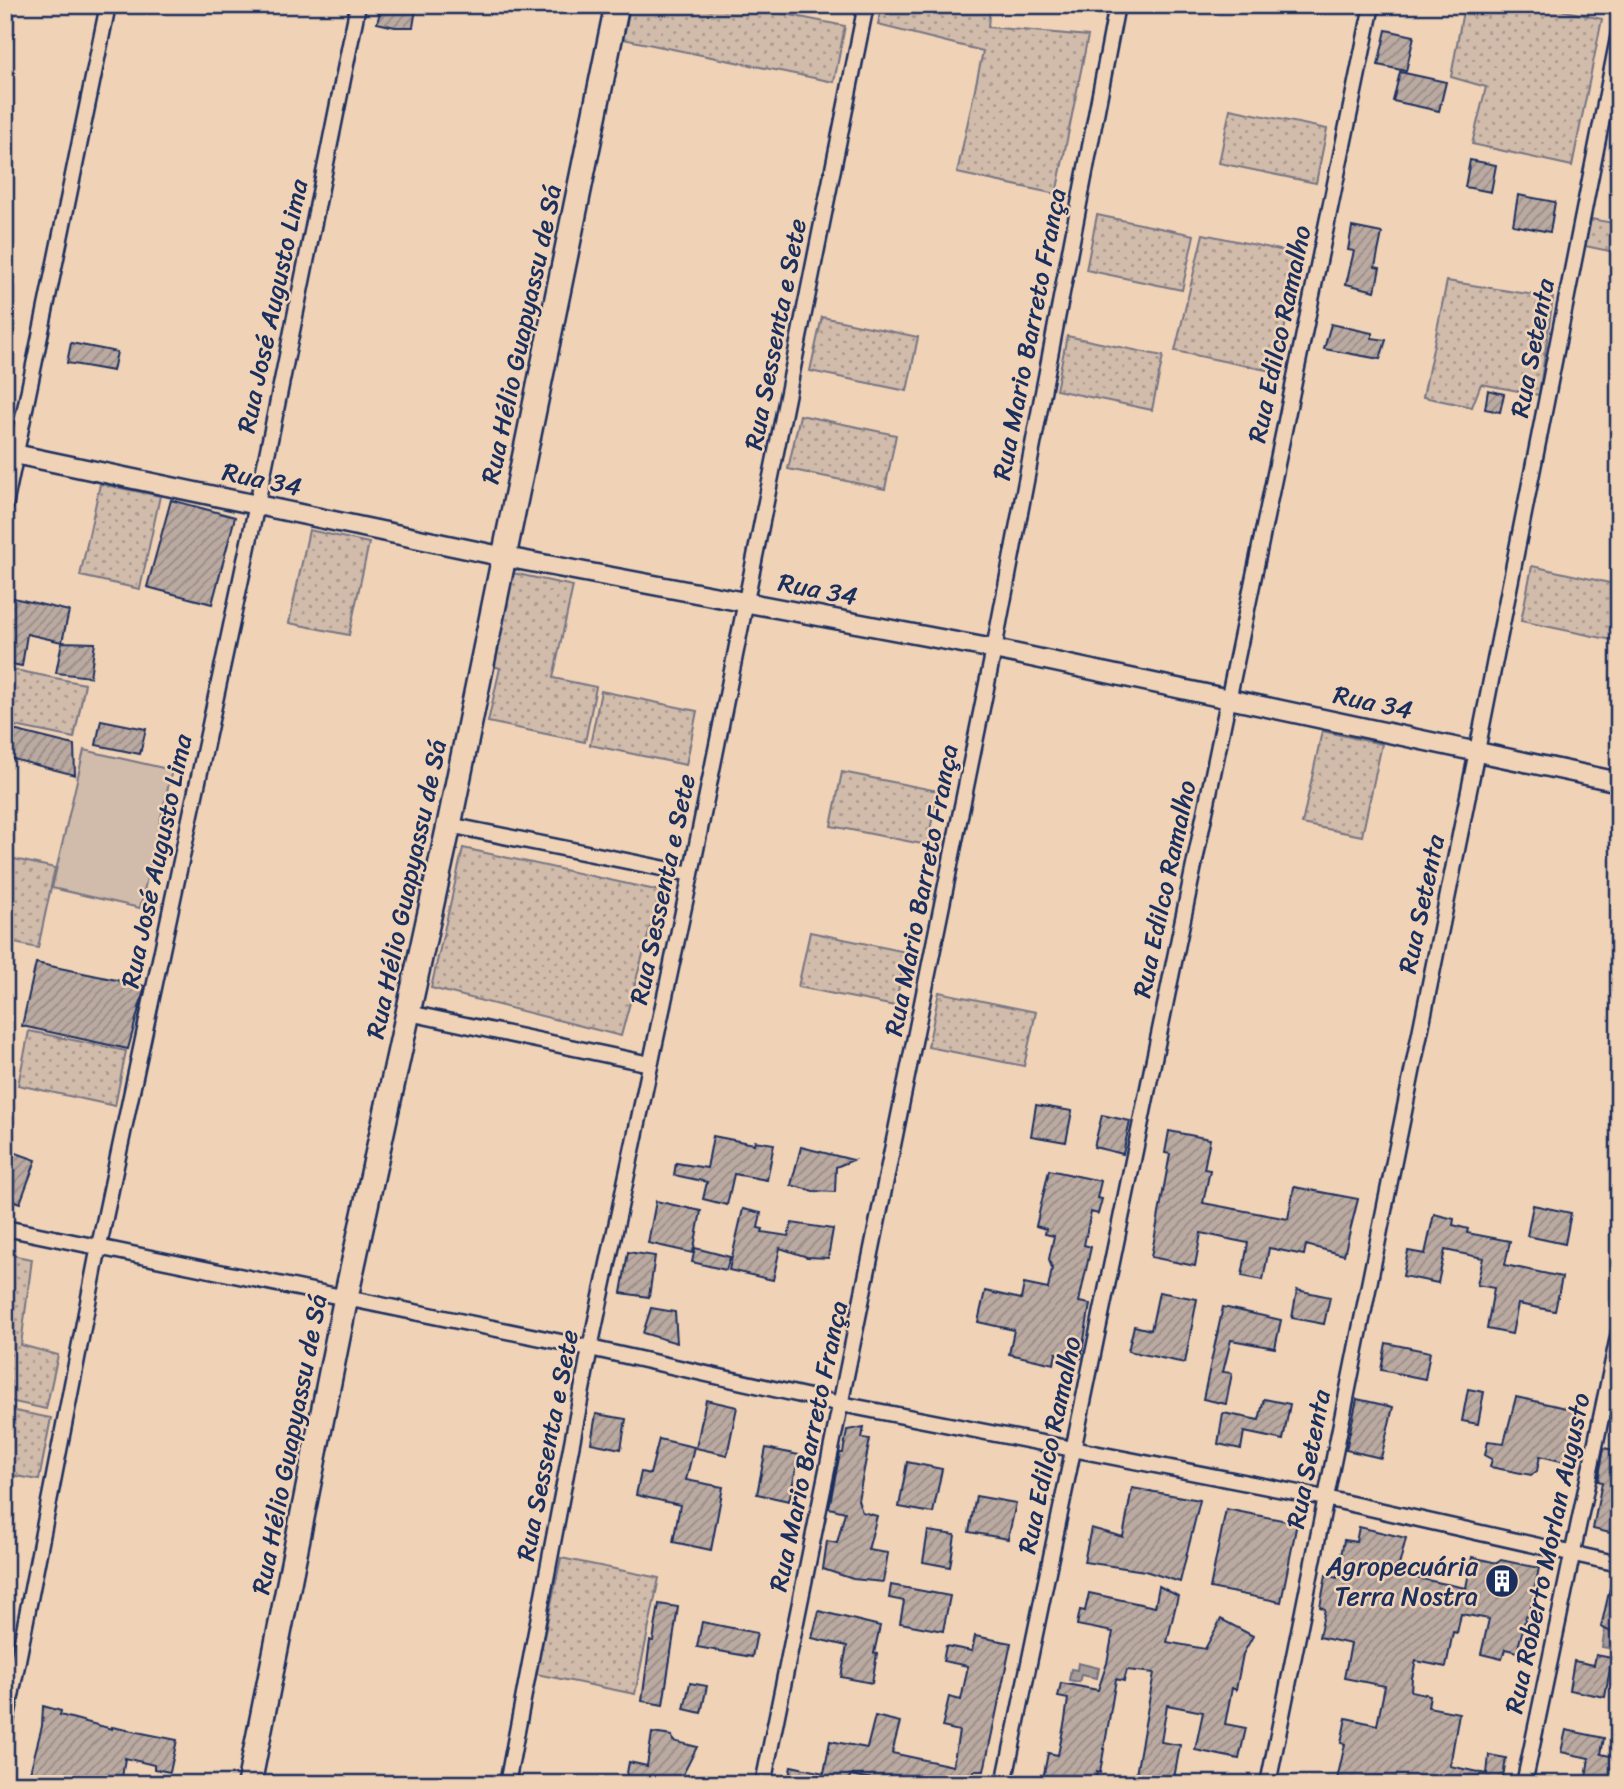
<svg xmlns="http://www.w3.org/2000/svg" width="1624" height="1789" font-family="Sriracha,sans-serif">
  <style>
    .grass { fill: url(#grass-dots); stroke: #767584; stroke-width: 2 }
    .pitch { fill: #d1bbaa; stroke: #767584; stroke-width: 2 }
    .water { fill: url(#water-ripples); stroke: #6f7081; stroke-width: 2 }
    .building { fill: url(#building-hatch); stroke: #1b2f5e; stroke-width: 2 }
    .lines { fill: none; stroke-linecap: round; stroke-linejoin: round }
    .minor-casing { stroke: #1b2f5e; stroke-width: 19 }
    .tertiary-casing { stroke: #1b2f5e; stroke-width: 23 }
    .primary-casing { stroke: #1b2f5e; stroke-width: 28 }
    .minor { stroke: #f0d3b7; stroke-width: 14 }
    .tertiary { stroke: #f0d3b7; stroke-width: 18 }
    .primary { stroke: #f0d3b7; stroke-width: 23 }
    .labels { text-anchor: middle; stroke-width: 5; stroke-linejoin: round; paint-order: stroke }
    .street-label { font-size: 26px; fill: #1b2f5e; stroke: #f0d3b7 }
    .poi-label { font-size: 26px; fill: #1b2f5e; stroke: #f0d3b7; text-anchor: end }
  </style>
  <defs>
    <pattern id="grass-dots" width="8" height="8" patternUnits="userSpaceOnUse" patternTransform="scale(1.75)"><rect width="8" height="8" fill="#d1bbaa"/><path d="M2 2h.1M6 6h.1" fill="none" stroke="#a9988e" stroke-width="1.8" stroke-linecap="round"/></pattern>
    <pattern id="water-ripples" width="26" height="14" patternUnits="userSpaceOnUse" patternTransform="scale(1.75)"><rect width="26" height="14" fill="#a79b98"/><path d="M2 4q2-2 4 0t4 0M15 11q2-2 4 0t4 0" fill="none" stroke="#877f7f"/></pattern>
    <pattern id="building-hatch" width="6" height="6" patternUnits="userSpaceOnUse" patternTransform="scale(1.75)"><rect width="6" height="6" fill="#bbaaa1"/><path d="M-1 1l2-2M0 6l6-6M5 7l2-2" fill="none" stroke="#978b86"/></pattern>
  </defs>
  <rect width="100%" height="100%" fill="#f0d3b7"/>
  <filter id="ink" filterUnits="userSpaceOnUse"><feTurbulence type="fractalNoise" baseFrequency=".0143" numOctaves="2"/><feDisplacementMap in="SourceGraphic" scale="14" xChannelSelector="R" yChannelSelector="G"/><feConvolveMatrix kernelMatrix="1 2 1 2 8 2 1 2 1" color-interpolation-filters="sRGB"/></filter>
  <g filter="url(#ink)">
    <!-- grass -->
    <path class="grass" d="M630 5H740L845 26 834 82 623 39Z
      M881 5H990L988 27 1088 36 1056 194 957 173 983 51 878 25Z
      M1464 5H1539L1602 19 1572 166 1472 144 1486 87 1451 77Z
      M1230 109 1327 129 1316 183 1219 163Z
      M1097 215 1194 235 1182 290 1086 270Z
      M1591 219 1619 224V253L1585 246Z
      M1203 234 1299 254 1276 372 1175 351Z
      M1447 281 1553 298 1539 395 1481 384 1472 407 1423 397Z
      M822 317 918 337 907 391 810 371Z
      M1067 336 1163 356 1152 410 1056 390Z
      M800 415 896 435 885 489 788 469Z
      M100 484 160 496 140 589 80 576Z
      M309 530 369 543 349 635 289 623Z
      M1532 566 1619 585 1617 641 1521 621Z
      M513 573 573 586 553 678 596 687 585 742 488 722 500 668 493 666Z
      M5 668 85 684 74 738 5 724Z
      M601 691 697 711 686 765 590 745Z
      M1322 731 1382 744 1362 836 1302 824Z
      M842 772 938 791 927 845 831 826Z
      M463 848 660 891 621 1036 431 988Z
      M5 857 55 868 38 948 5 941Z
      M810 932 906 952 895 1006 798 987Z
      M939 992 1036 1012 1024 1066 928 1047Z
      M29 1031 126 1051 115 1106 18 1085Z
      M5 1254 32 1259 21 1345 58 1355 46 1409 5 1400Z
      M5 1409 51 1418 39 1480 5 1474Z
      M561 1558 659 1578 635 1694 536 1674Z"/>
    <!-- pitch -->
    <path class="pitch" d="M84 750 172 770 140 908 52 888Z"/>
    <!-- water -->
    <path class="water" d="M1605 1629 1619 1632V1650L1602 1647Z
      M1078 1663 1099 1668 1097 1678 1081 1675 1079 1682 1069 1680 1071 1669 1077 1670Z"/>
    <!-- building -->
    <path class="building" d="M382 5H410V8L416 9 413 27H395L377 23Z
      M1386 30 1414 36 1406 71 1378 65Z
      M1400 72 1446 82 1439 111 1393 101Z
      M1470 160 1496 165 1491 192 1465 187Z
      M1518 195 1555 202 1550 232 1513 225Z
      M1352 227 1382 233 1375 267 1380 268 1375 291 1346 284 1354 251 1348 250Z
      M1331 324 1372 333V338L1386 340 1380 359 1324 349Z
      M71 343 117 352 113 371 67 363Z
      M1488 390 1504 394 1500 412 1485 409Z
      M171 500 235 517 212 604 147 587Z
      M5 596 69 611 62 642 27 634 22 666 5 663Z
      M62 642 95 643 90 677 56 673Z
      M101 720 146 729 140 754 96 745Z
      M5 728 74 745 75 775 5 757Z
      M36 963 145 986 128 1049 22 1026Z
      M1036 1105 1072 1111 1066 1142 1031 1136Z
      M1102 1115 1130 1121 1123 1154 1094 1147Z
      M1169 1131 1210 1139 1204 1169 1210 1170 1203 1203 1288 1219 1294 1187 1358 1199 1344 1255 1306 1245 1304 1255 1269 1248 1263 1280 1242 1276 1248 1243 1233 1240 1201 1233 1195 1266 1151 1257 1170 1154 1165 1153Z
      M713 1136 754 1144 755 1141 774 1144 767 1180 734 1174 727 1205 703 1199 707 1182 674 1175 676 1163 707 1168Z
      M801 1147 853 1160 836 1167 835 1192 813 1191 791 1185Z
      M5 1149 36 1160 20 1203 5 1198Z
      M1049 1170 1101 1181 1097 1198 1102 1199 1098 1214 1091 1212 1084 1245 1091 1247 1079 1302 1090 1304 1081 1358 1056 1353 1054 1364 1009 1354 1014 1330 978 1322 985 1291 1021 1299 1024 1284 1048 1289 1052 1269 1049 1259 1054 1236 1045 1234 1046 1229 1036 1226Z
      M656 1201 701 1211 693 1253 648 1243Z
      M1533 1205 1571 1213 1565 1244 1527 1236Z
      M743 1209 761 1213 758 1228 763 1229 762 1232 788 1236 792 1223 833 1229 828 1258 807 1257 780 1248 773 1280 729 1270Z
      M1434 1214 1454 1219 1453 1225 1468 1229 1467 1233 1510 1241 1505 1265 1562 1277 1555 1311 1518 1304 1512 1334 1487 1329 1494 1288 1477 1285 1483 1258 1445 1250 1438 1283 1403 1276 1408 1251 1425 1254Z
      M695 1248 730 1257 726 1270 692 1262Z
      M628 1252 655 1256 649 1297 621 1293Z
      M1297 1290 1330 1297 1324 1324 1292 1318Z
      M1159 1292 1197 1299 1185 1363 1128 1351 1134 1326 1151 1330Z
      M1223 1307 1281 1320 1275 1348 1231 1340 1223 1372 1232 1373 1226 1404 1203 1399Z
      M651 1308 675 1312 677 1343 643 1333Z
      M1386 1343 1430 1352 1425 1379 1381 1370Z
      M1468 1389 1484 1392 1478 1424 1462 1421Z
      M1516 1397 1580 1411 1569 1463 1540 1456 1537 1471 1531 1475 1490 1467 1492 1459 1485 1455 1488 1441 1504 1443Z
      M1264 1399 1290 1404 1283 1440 1244 1432 1241 1449 1218 1444 1223 1413 1259 1420Z
      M1357 1399 1393 1407 1381 1458 1346 1450Z
      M706 1400 737 1407 727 1455 696 1448Z
      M596 1414 626 1419 621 1449 591 1443Z
      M864 1427 862 1438 870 1439 858 1500 862 1512 877 1516 868 1550 888 1553 883 1582 853 1579 823 1569 827 1541 837 1543 845 1512 829 1508 840 1453H843L847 1430Z
      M659 1439 694 1447 686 1480 723 1487 711 1550 673 1542 680 1505 636 1495 641 1472 650 1474Z
      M766 1448 799 1455 789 1501 757 1494Z
      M1604 1448 1619 1451V1535L1593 1529 1602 1482 1598 1481Z
      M907 1462 942 1469 933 1513 899 1507Z
      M1132 1488 1200 1500 1180 1582 1145 1571 1084 1562 1091 1528 1123 1537Z
      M976 1496 1016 1503 1008 1539 969 1532Z
      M1226 1509 1297 1523 1281 1602 1210 1588Z
      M1359 1527 1406 1538 1397 1574 1466 1588 1472 1557 1497 1563 1501 1560 1539 1568 1529 1617 1526 1616 1517 1652 1505 1649 1502 1659 1481 1654 1489 1619 1461 1614 1457 1633 1453 1632 1446 1667 1416 1661 1412 1678 1411 1691 1430 1695 1428 1707 1459 1713 1450 1766 1487 1774 1489 1755 1506 1758 1502 1784H1336L1345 1744 1341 1743 1346 1718 1377 1725 1385 1686 1344 1678 1351 1644 1319 1637 1325 1609 1320 1607 1326 1575 1337 1578 1344 1540 1356 1542Z
      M928 1531 955 1535 950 1567 923 1562Z
      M1613 1575H1619V1636L1601 1627Z
      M891 1585 950 1596 943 1631 900 1623 904 1601 889 1598Z
      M1159 1586 1178 1596 1167 1642 1205 1649 1221 1619 1253 1636 1243 1654 1236 1690 1232 1688 1225 1724 1246 1728 1239 1759 1195 1750 1203 1712 1167 1705 1161 1742 1180 1745 1173 1784H1156L1135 1780 1154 1673 1127 1670 1124 1681 1116 1679 1100 1773 1097 1772 1095 1784H1042L1048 1753 1058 1755 1065 1720 1068 1699 1058 1697 1061 1683 1098 1690 1107 1663 1113 1632 1077 1625 1080 1610 1085 1611 1089 1593 1155 1607Z
      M659 1604 678 1607 663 1705 642 1701 650 1641H653Z
      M819 1611 880 1626 874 1653 877 1654 872 1683 841 1677 847 1646 812 1638Z
      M702 1622 757 1633 752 1657 697 1647Z
      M975 1636 1011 1643 984 1771H974L971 1784H911L896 1781 895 1783 850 1775 849 1784H788L791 1766 824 1773 830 1741 867 1748 875 1716 900 1722 892 1753 953 1766 959 1731 942 1727 949 1697 961 1700 968 1666 943 1661 946 1646 972 1651Z
      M1596 1655 1612 1658 1605 1697 1569 1690 1574 1661 1594 1665Z
      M690 1683 707 1686 701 1713 684 1709Z
      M43 1706 61 1711 60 1715 112 1729V1727L177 1740 170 1772 154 1769V1765L125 1758 121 1784H27L42 1726Z
      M1566 1730 1604 1738 1601 1754 1619 1758V1784H1585L1589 1758 1561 1752Z
      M652 1733 672 1736 673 1741 697 1747 678 1784H625L629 1762 647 1766Z"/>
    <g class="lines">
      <!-- minor casing -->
      <g class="minor-casing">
        <path id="minor" d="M5 506 108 5
          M449 825 691 874
          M409 1013 650 1064
          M5 1228 590 1348 841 1404 1325 1498 1619 1564
          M5 1727 99 1246 257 504 358 5
          M507 1784 590 1348 691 874 866 5
          M763 1784 994 649 1117 5
          M1004 1784 1372 5
          M1268 1784 1477 751 1619 33
          M1524 1784 1619 1332"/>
      </g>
      <!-- tertiary casing -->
      <g class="tertiary-casing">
        <path id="tertiary" d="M5 452 505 557 994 649 1619 782"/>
      </g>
      <!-- primary casing -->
      <g class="primary-casing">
        <path id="primary" d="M249 1784 346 1297 449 825 617 5"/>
      </g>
      <!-- minor -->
      <use href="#minor" class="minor"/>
      <!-- tertiary -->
      <use href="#tertiary" class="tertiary"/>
      <!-- primary -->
      <use href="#primary" class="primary"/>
    </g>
  </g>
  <!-- icons -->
  <defs>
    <g id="building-disc" transform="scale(1.75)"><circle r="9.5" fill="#1b2f5e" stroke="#f0d3b7"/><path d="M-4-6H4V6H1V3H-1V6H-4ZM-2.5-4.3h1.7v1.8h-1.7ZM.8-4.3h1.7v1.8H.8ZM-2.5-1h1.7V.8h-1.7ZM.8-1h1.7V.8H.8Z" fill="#fff"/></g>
  </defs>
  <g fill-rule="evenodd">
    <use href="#building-disc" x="1502" y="1581"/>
  </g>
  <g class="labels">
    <!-- street labels -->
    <g class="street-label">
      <text transform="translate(272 306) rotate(-78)" y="9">Rua José Augusto Lima</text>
      <text transform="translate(521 334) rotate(-78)" y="9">Rua Hélio Guapyassu de Sá</text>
      <text transform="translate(775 334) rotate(-79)" y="9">Rua Sessenta e Sete</text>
      <text transform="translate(1029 334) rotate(-79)" y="9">Rua Mario Barreto França</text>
      <text transform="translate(1279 334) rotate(-78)" y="9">Rua Edilco Ramalho</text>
      <text transform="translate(1532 348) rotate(-79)" y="9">Rua Setenta</text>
      <text transform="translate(262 479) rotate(12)" y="9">Rua 34</text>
      <text transform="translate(818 589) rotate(11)" y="9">Rua 34</text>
      <text transform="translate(1373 702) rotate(12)" y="9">Rua 34</text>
      <text transform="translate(156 861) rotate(-78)" y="9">Rua José Augusto Lima</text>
      <text transform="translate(406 889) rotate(-78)" y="9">Rua Hélio Guapyassu de Sá</text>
      <text transform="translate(662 889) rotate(-78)" y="9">Rua Sessenta e Sete</text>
      <text transform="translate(1164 889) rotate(-78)" y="9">Rua Edilco Ramalho</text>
      <text transform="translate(921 890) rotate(-79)" y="9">Rua Mario Barreto França</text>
      <text transform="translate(1421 904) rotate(-78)" y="9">Rua Setenta</text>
      <text transform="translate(289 1444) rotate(-79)" y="9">Rua Hélio Guapyassu de Sá</text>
      <text transform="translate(547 1445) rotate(-79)" y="9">Rua Sessenta e Sete</text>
      <text transform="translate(1049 1445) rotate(-78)" y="9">Rua Edilco Ramalho</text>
      <text transform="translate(808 1446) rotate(-78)" y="9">Rua Mario Barreto França</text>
      <text transform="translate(1308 1459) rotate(-79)" y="9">Rua Setenta</text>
      <text transform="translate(1547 1553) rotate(-78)" y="9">Rua Roberto Morlan Augusto</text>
    </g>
    <!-- poi labels -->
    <g class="poi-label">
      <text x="1478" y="1575">Agropecuária<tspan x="1478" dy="30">Terra Nostra</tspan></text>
    </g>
  </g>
  <!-- margin -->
  <rect width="1624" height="1789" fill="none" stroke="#f0d3b7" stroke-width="28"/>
  <rect x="14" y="14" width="1596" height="1761" fill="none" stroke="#1b2f5e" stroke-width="2.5" filter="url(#ink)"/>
</svg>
